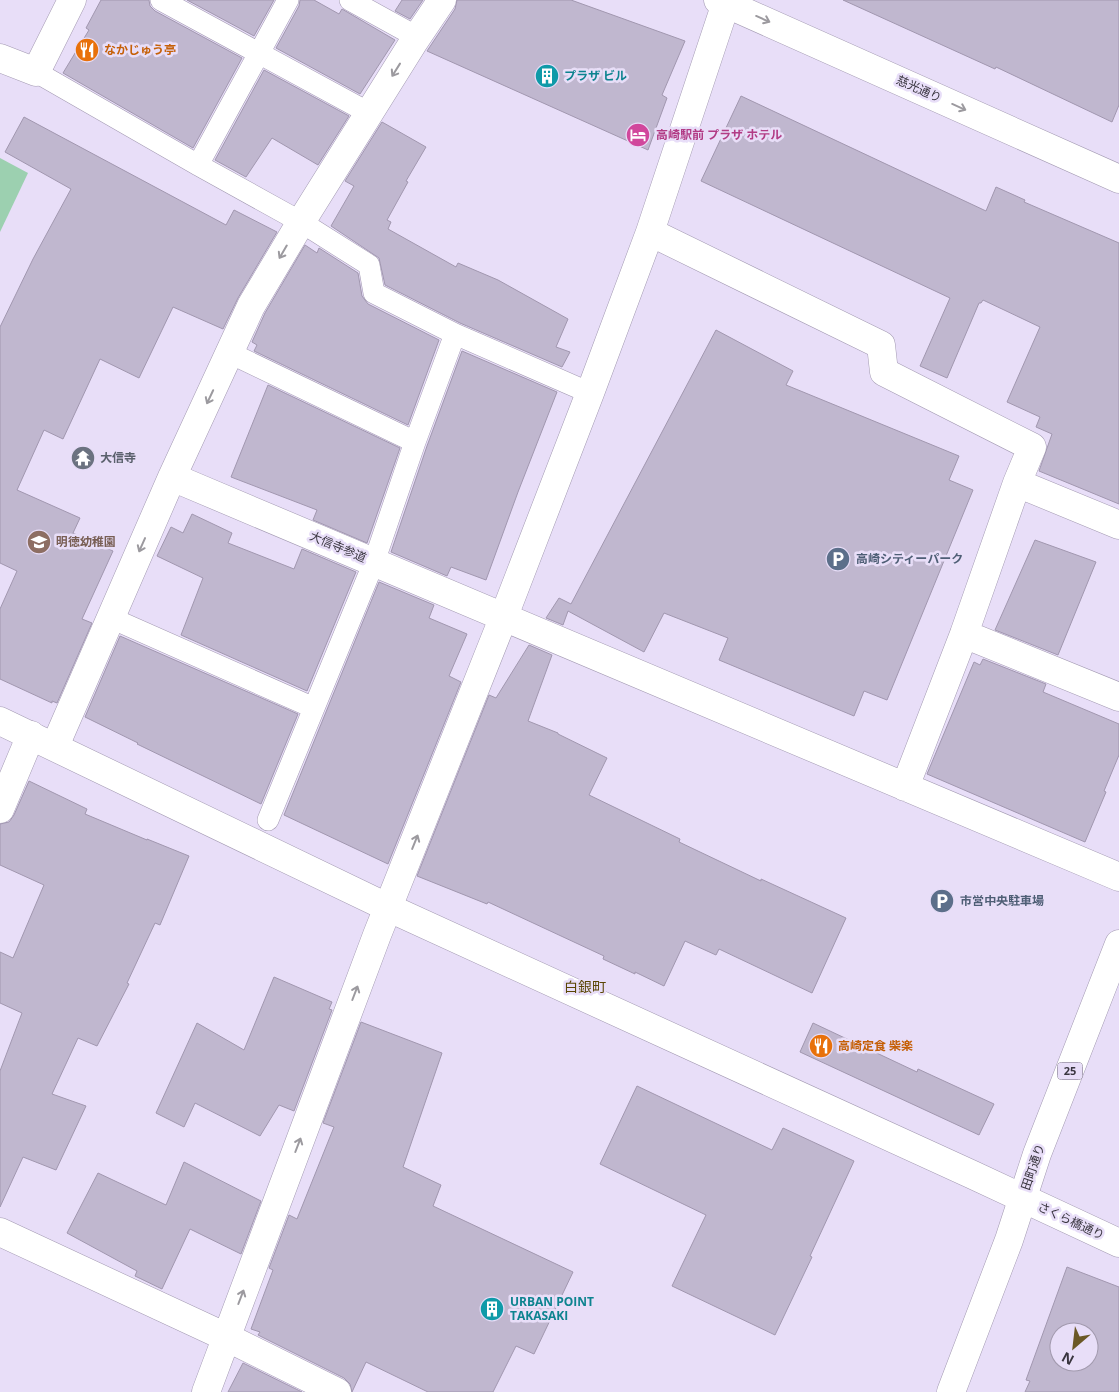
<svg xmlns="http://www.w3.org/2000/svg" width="1119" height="1392" font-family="'Open Sans','Noto Sans JP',sans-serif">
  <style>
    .green { fill: #9cd0b0 }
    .building { fill: #c0b7cf; stroke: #a197af; fill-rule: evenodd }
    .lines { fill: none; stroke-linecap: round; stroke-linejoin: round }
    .service-casing { stroke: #a39ab2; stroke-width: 22 }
    .minor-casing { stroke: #a39ab2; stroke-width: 29 }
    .tertiary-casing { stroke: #a39ab2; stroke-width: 29 }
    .primary-casing { stroke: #a39ab2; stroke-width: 29 }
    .service { stroke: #fff; stroke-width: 21 }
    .minor { stroke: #fff; stroke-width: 28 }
    .tertiary { stroke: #fff; stroke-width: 28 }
    .primary { stroke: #fff; stroke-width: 28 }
    .oneway { stroke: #9c9a9f }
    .labels { text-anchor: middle; stroke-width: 5; stroke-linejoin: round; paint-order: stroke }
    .shield { fill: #e8def8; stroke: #6e6876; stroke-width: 1 }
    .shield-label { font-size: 11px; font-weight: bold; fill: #39353f }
    .food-label { font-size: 12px; font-weight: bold; fill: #c56008; stroke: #e8def8; text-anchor: start }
    .culture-label { font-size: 12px; font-weight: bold; fill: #0d838f; stroke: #e8def8; text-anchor: start }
    .street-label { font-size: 12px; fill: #39353f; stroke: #e8def8 }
    .hotel-label { font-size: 12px; font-weight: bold; fill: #b23c85; stroke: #e8def8; text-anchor: start }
    .worship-label { font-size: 12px; font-weight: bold; fill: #5b616d; stroke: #e8def8; text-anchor: start }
    .education-label { font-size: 12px; font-weight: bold; fill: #785e54; stroke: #e8def8; text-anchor: start }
    .service-label { font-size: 12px; font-weight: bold; fill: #4e5e75; stroke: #e8def8; text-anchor: start }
    .neighbourhood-label { font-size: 14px; fill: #5a4605; stroke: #e8def8 }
  </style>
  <rect width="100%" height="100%" fill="#e8def8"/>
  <!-- green -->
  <path class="green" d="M0 158 28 173 0 232Z"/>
  <!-- building -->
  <path class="building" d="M101 0H149L150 6 155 11 242 58 193 148 63 73 89 30 86 28Z
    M187 0H274L254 36Z
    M300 0H314L339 14 342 9 395 40 360 94 276 48 299 6Z
    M402 0H423L410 19 395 11Z
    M457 0H571L685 41 662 95 667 98 648 150 427 51 455 9Z
    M843 0H1119V105L1112 122 996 67 995 69Z
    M264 70 349 116 318 165 272 138 246 177 215 160Z
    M741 96 986 211 996 187 1025 200 1024 202 1119 243V504L1039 471 1052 434 1036 427 1040 417 1007 402 1040 327 983 300 981 303H979L947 378 920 366 950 298 701 181Z
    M24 117 226 225 234 210 277 232 238 298 223 329 173 307 139 378 100 359 63 439 44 430 17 490 80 518 73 533 113 551 82 619 92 623 57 703 52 701V703L0 679V609L17 571 0 563V327L33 259 71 189 5 152Z
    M382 122 426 147 406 181 408 182 387 220 391 222 388 229 456 267 458 263 498 280 568 319 556 347 570 352 562 367 460 323 385 285 379 258 331 226 354 186 345 181Z
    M305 245 317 253 319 248 358 273 362 296 368 304 439 340 408 425 254 351 257 345 252 342 265 313Z
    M716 330 793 371 786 385 959 456 949 480 973 490 887 700 864 691 854 716 719 660 728 638 664 613 644 652 568 611 563 625 546 618 559 598 571 604Z
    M462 351 557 392 518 492 486 580 451 567 447 576 391 552 427 446Z
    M268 385 400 448 367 543 313 520 317 510 231 477Z
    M192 514 232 533 228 543 294 569 302 549 356 572 307 691 181 635 203 578 157 556 171 527 183 533Z
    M1035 540 1096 562 1058 655 995 630Z
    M379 582 434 605 429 618 467 634 449 676 461 682 388 864 284 815Z
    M120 636 298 714 261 804 137 744 138 743 85 717Z
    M529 645 552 655 528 721 558 733V734L607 758 589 795 680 839 679 842 761 881V879L846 918 812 993 719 949 716 955 685 941 664 986 635 972V974L603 959 604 956 488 902 487 904 417 876 489 695 496 698Z
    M983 659 1046 684 1043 692 1119 724V755L1104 791 1106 792 1085 842 927 774 974 662 980 665Z
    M29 781 87 809 85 814 147 840V839L189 856 160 925 155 923 127 983 129 984 97 1046 78 1038 52 1094 86 1106 56 1170 23 1157 0 1207V1071L22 1013 0 1003V952L13 958 44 885 0 865V824L9 822 14 815Z
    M274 977 332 1002 329 1009 332 1010 294 1111 279 1105 260 1136 195 1103 184 1127 156 1113 197 1023 244 1050Z
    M361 1022 442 1053 403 1167 441 1185 433 1206 573 1272 534 1354 516 1346 493 1392H428L366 1362 352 1392 350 1384 344 1378 258 1335 260 1332 251 1329 273 1270 269 1268 289 1215 297 1219 334 1127 323 1123Z
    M813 1023 917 1072 918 1069 994 1104 979 1135 800 1052Z
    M637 1086 772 1150 783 1128 854 1161 810 1256 812 1257 775 1335 672 1286 706 1215 600 1164Z
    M184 1162 261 1201 241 1254 190 1229 162 1289 135 1276 137 1271 67 1233 98 1173 166 1205Z
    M1067 1267 1119 1287V1392H1025L1030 1381 1026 1380ZM1059 1332H1089V1362H1059Z
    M243 1363 302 1392H228Z"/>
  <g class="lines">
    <!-- service casing -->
    <g class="service-casing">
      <path id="service" d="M161 0 369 113
        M350 0 417 37
        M36 72 198 165 301 222 369 265 374 293 455 334 590 393
        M198 165 288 0
        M230 353 415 442
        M111 618 314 708
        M268 820 374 562 415 442 455 334"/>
    </g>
    <!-- minor casing -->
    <g class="minor-casing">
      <path id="minor" d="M0 58 36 72 72 0
        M650 232 881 345 884 372 1032 447 1017 483 964 634 905 787
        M172 477 1119 877
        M1017 483 1119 525
        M964 634 1119 697
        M55 746 172 477 251 306 301 222 413 43 442 0
        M0 809 31 735
        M0 1232 226 1337 337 1392
        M206 1392 377 935 504 616 590 393 650 232 727 0"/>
    </g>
    <!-- tertiary casing -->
    <g class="tertiary-casing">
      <path id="tertiary" d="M718 0 1119 179
        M0 721 389 908 973 1175 1119 1243"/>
    </g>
    <!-- primary casing -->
    <g class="primary-casing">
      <path id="primary" d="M951 1392 1009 1240 1037 1154 1119 944"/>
    </g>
    <!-- service -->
    <use href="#service" class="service"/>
    <!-- minor -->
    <use href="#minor" class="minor"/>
    <!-- tertiary -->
    <use href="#tertiary" class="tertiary"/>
    <!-- primary -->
    <use href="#primary" class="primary"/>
  </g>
  <!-- one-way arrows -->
  <defs><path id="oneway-shaft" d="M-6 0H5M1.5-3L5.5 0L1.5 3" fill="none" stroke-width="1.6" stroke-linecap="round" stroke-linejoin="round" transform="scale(1.25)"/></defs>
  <g class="oneway">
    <use href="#oneway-shaft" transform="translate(763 19) rotate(24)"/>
    <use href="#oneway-shaft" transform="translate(396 70) rotate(122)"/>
    <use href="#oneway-shaft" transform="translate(959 107) rotate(24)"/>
    <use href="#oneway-shaft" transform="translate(283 252) rotate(120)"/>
    <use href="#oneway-shaft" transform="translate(210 397) rotate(115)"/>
    <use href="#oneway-shaft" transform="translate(142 545) rotate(114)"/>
    <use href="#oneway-shaft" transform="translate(415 842) rotate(-68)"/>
    <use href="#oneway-shaft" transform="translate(355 993) rotate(-69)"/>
    <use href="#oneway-shaft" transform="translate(298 1145) rotate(-69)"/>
    <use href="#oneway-shaft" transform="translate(241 1297) rotate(-69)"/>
  </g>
  <!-- icons -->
  <defs>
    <g id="restaurant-disc" transform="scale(1.25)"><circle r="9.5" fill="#e8710a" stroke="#e8def8"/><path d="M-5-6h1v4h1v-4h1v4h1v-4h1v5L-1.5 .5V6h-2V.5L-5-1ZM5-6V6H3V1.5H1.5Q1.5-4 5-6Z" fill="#fff"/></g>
    <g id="building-disc" transform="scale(1.25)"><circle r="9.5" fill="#0f9aa8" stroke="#e8def8"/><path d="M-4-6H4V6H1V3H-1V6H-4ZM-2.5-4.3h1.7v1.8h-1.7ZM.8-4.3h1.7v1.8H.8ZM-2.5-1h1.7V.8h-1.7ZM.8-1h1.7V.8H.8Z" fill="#fff"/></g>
    <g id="hotel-disc" transform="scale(1.25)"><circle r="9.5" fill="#d1479c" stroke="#e8def8"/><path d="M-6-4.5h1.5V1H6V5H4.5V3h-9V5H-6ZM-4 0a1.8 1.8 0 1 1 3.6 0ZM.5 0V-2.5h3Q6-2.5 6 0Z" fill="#fff"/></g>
    <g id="temple-disc" transform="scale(1.25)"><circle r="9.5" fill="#6b7280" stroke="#e8def8"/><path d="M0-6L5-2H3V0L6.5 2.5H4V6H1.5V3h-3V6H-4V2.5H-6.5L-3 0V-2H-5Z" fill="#fff"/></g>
    <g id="school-disc" transform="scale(1.25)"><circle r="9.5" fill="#8d6e63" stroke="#e8def8"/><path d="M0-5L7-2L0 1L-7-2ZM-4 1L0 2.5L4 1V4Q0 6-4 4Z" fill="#fff"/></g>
    <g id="parking-disc" transform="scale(1.25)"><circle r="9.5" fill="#5c6f8a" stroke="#e8def8"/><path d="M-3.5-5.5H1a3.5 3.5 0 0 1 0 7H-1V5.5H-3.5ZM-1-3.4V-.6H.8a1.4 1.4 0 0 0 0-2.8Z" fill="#fff"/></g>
  </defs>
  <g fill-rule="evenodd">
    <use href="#restaurant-disc" x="87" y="50"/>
    <use href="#building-disc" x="547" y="76"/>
    <use href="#hotel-disc" x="638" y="135"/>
    <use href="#temple-disc" x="83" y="458"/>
    <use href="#school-disc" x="39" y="542"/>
    <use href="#parking-disc" x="838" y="559"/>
    <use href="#parking-disc" x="942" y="901"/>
    <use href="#restaurant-disc" x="821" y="1046"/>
    <use href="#building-disc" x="492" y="1309"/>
  </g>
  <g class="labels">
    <!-- shield labels -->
    <rect class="shield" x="1057.5" y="1062.5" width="25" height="17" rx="4"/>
    <g class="shield-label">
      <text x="1070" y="1075">25</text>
    </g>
    <!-- food labels -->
    <g class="food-label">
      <text x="104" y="54">なかじゅう亭</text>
      <text x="838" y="1050">高崎定食 柴楽</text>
    </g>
    <!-- culture labels -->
    <g class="culture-label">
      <text x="564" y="80">プラザ ビル</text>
      <text x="510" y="1306">URBAN POINT<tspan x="510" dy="14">TAKASAKI</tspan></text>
    </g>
    <!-- street labels -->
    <g class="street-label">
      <text transform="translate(919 89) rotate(24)" y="4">慈光通り</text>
      <text transform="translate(338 547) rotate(23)" y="4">大信寺参道</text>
      <text transform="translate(1033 1167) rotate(-71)" y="4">田町通り</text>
      <text transform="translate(1071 1221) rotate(25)" y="4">さくら橋通り</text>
    </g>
    <!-- hotel labels -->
    <g class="hotel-label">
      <text x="656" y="139">高崎駅前 プラザ ホテル</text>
    </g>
    <!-- worship labels -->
    <g class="worship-label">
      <text x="100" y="462">大信寺</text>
    </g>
    <!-- education labels -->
    <g class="education-label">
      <text x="56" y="546">明徳幼稚園</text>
    </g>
    <!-- service labels -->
    <g class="service-label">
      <text x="856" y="563">高崎シティーパーク</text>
      <text x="960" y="905">市営中央駐車場</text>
    </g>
    <!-- neighbourhood labels -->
    <g class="neighbourhood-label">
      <text x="585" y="992">白銀町</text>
    </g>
  </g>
  <!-- north arrow -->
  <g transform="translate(1074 1347) rotate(208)"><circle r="24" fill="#e8def8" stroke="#a29aae"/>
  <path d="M0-4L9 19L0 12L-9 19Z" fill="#6b5826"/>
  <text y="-8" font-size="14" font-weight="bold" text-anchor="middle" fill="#39353f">N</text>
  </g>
</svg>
